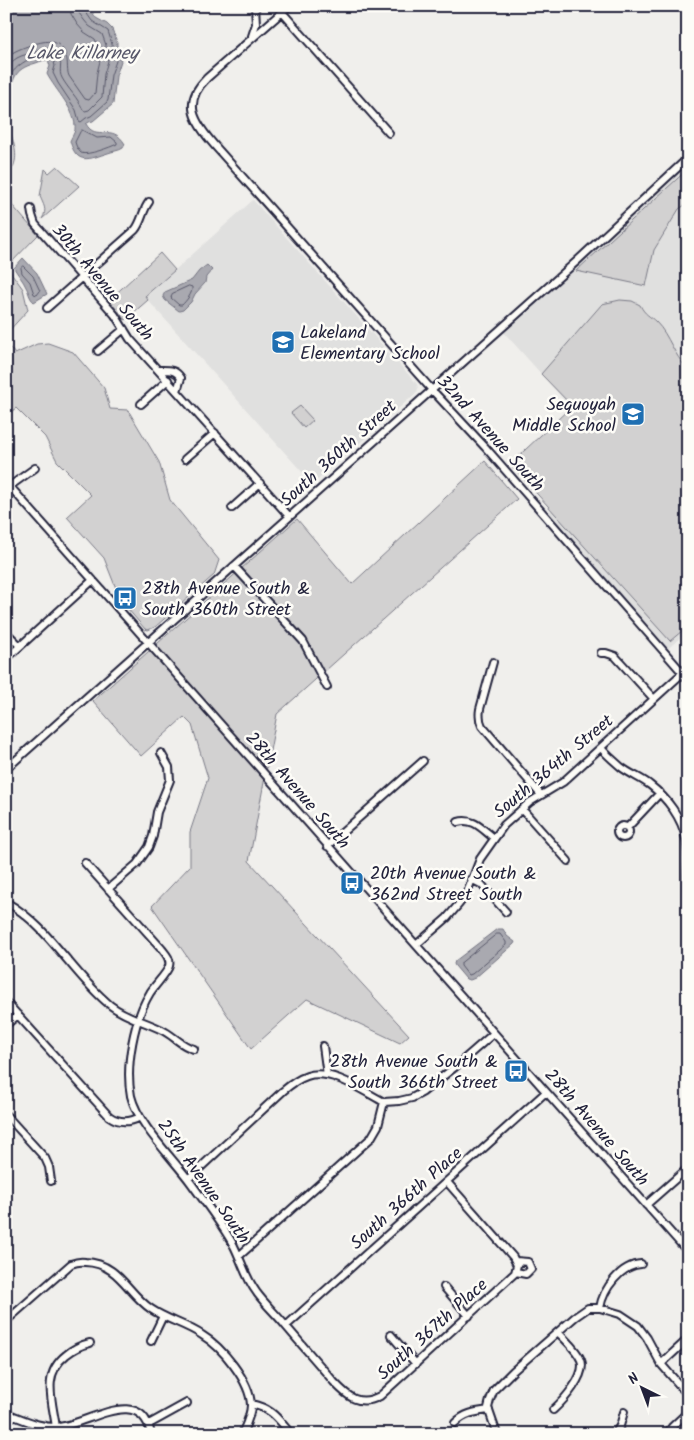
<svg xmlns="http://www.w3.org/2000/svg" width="694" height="1440" font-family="Kalam,sans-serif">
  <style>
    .built { fill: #e0e0df }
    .green { fill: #d2d1d1; stroke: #7a7a86 }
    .water { fill: #a9a9b0; stroke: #737381 }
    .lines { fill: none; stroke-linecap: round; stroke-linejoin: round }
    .shore { stroke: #58586a; stroke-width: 1 }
    .minor-casing { stroke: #22223b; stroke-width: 10 }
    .minor { stroke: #fdfcf7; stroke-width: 6 }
    .labels { text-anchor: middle; stroke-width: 5; stroke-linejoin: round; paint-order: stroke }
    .street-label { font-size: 18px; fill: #22223b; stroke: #fdfcf7 }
    .poi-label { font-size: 18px; fill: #22223b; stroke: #fdfcf7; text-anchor: start }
    .water-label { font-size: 19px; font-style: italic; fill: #58586a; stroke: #fdfcf7 }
  </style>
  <rect width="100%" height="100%" fill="#f0efec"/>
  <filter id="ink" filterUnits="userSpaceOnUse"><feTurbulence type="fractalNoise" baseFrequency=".02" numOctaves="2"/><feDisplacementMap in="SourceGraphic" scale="10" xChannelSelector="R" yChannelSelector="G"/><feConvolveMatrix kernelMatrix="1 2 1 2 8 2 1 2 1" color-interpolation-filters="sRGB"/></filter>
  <g filter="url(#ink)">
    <!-- built -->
    <path class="built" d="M688 158V631L664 652 545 516 613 454 500 328Z
      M253 200 417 384 418 389 416 393 313 484 145 297Z"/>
    <!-- green -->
    <path class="green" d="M11 134C16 151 20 162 6 177V135Z
      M57 166 79 186 42 219C48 209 43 205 40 196L45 169 49 173Z
      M688 169V203L679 209 654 250 646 286 576 271Z
      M6 198 38 235 7 267 23 289 28 310 6 334Z
      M160 253 175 270 145 296 148 300 125 320 109 300Z
      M620 300 632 301 640 305C645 315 649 315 656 322 670 336 673 355 688 369V626L670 641 510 464 572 406 541 374 602 304Z
      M6 343 15 354 37 344 48 343 73 352 104 388 110 409 128 410 159 462 170 500 219 560 214 575 155 627 148 630 145 629 121 601 104 558 67 517 91 495 57 461 45 437 16 408 6 416Z
      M300 406 313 420 304 428 291 413Z
      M485 461 517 499 277 714 249 861 409 1035 400 1043 307 999 251 1049 152 906 190 866V832L208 778 192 725 184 717 141 756 93 701 297 519 352 584Z"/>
    <!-- water -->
    <path class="water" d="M6 6H88L96 18 107 24 112 29 117 42V53L121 61 116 76 113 104 93 121 89 122 86 124C96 142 112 122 125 144L123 148C119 151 113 151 108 153 89 159 77 166 70 141 71 138 74 134 75 130 77 111 55 90 47 74L50 66 48 60C44 60 41 61 36 63 11 70 16 79 6 99Z
      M23 258 37 273 47 294 34 302C29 298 29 292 26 287 23 280 18 275 14 268Z
      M207 265 212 270 206 277 205 283 195 294 191 302 183 310 179 311 165 300 163 296 165 292 192 280 199 271Z
      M497 929H503L507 936 515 942 514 944 475 978 470 980 466 979 455 966 454 964 455 961Z"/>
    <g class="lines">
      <!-- shore -->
      <path class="shore" d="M6 57C14 51 22 48 31 45 44 41 57 37 65 53 69 61 66 69 69 76L85 99 89 100 95 93 97 73 100 61 99 48 95 39 84 32 77 24 71 14 70 6
        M6 69C9 65 12 61 17 58 22 55 29 54 35 52 44 48 53 46 59 56 63 63 58 71 62 78 68 89 78 98 83 110L85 111 89 110 102 97 104 74 108 61 106 54V45L102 34 89 26 84 20 79 13 78 6
        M6 83C14 65 29 57 47 54L53 58 55 66 53 73 58 83 76 110 79 121 81 122 86 118 91 116 107 102 108 100 111 75 116 61 113 54 112 44 108 31 92 21 85 11 84 6
        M82 130 97 138 111 137 117 142V144C111 147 87 156 81 153 78 150 76 146 75 142L80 132Z
        M23 266 33 276 40 291 37 295 34 294 30 282 22 273 21 268Z
        M189 286 192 287C193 293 186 301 182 305H179L171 298 172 294Z
        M497 934H500L506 942V945L472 974 468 975 461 966V963Z"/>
      <!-- minor casing -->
      <g class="minor-casing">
        <path id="minor" d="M289 6 207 78C181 103 195 123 215 146L432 390 485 447 688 679
          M282 12 389 133
          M252 36 256 24 255 6
          M31 209 32 215 35 224 115 315 130 339 289 516
          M47 308 135 230C142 222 142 211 149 202
          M98 351 124 329
          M159 370C169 370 175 369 181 378L177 391
          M141 404 168 380
          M185 459 215 433
          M6 482 688 1252
          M10 486 35 468
          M232 508 260 483
          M234 566 303 641 327 687
          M6 632 20 646
          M601 653H606L615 656 654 699
          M6 659 93 580
          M493 662 480 709C479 715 479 720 482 726L541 795
          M601 748C607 755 614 761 621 767 630 774 641 778 650 785 667 798 682 818 686 839 690 858 685 877 688 897
          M6 769 577 261 688 158
          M522 809 568 861
          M458 822C473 817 483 830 494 838
          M617 832a6 6 0 1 1 12 0a6 6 0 1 1-12 0Z
          M628 827 660 793
          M6 832 8 830
          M327 846 423 761
          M85 863 162 949C166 954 171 959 169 966 168 972 154 986 150 993 134 1019 125 1066 131 1096 138 1125 173 1158 191 1183 206 1204 222 1224 234 1246 242 1262 246 1279 257 1293 265 1304 276 1314 285 1325 301 1344 318 1363 334 1382 348 1397 359 1407 380 1396L515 1273 517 1265 513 1257 447 1182
          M471 879 481 884 506 912
          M108 889 137 864 149 847 153 836 157 812 170 780 169 767 161 753
          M6 902C49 926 72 974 110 1005 125 1017 144 1021 162 1030 173 1035 182 1047 194 1049
          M416 945 447 918 459 904 466 895 480 859 504 825 530 802 563 782 688 668
          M6 1002 109 1116C119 1123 129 1123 140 1117
          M6 1025 18 1015
          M323 1046 327 1075
          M6 1115 45 1158 49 1167 51 1181
          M188 1179 283 1091C290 1085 298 1079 307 1076 331 1068 363 1091 384 1102
          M646 1205 688 1168
          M239 1256 371 1138 378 1126 384 1102 399 1101 412 1098 423 1092 455 1067 494 1033
          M516 1272 526 1274 531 1269 528 1262 516 1261
          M444 1287 469 1316
          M600 1308C603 1289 621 1265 641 1264
          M6 1321 71 1264C76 1262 80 1261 85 1262 119 1263 127 1293 151 1309 167 1320 186 1324 202 1335 222 1347 250 1381 251 1405 251 1415 246 1425 242 1434
          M286 1326 546 1092
          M391 1335 416 1364
          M151 1341 163 1316
          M661 1364 688 1339
          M251 1404C273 1409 277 1418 291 1434
          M553 1410C563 1401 587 1375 581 1360 577 1350 565 1340 558 1332
          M6 1413C23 1419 40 1428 58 1427 87 1425 141 1384 151 1434
          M455 1423C465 1413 475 1412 489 1410
          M149 1424 187 1403
          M56 1427C52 1400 42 1374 66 1355 73 1349 81 1345 90 1343
          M497 1434 488 1408 490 1400 494 1390 513 1371 575 1317 588 1308H600L620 1314 638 1326 647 1338 661 1364 688 1395
          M615 1434 620 1426 624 1412
          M667 1434 672 1427 688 1412"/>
      </g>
      <!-- minor -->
      <use href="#minor" class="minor"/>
    </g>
  </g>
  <!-- icons -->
  <defs>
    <g id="school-square" transform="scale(1.25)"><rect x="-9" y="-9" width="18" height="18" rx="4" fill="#1f6fb2" stroke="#fdfcf7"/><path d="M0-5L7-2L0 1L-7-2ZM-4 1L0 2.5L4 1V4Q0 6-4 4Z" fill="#fff"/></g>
    <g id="bus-square" transform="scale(1.25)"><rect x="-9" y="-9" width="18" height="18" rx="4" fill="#1f6fb2" stroke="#fdfcf7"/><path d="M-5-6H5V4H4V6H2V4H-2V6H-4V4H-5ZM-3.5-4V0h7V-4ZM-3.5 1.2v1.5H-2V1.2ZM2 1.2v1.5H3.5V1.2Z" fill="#fff"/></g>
  </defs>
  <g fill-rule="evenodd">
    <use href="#school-square" x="283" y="342"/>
    <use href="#school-square" x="633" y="414"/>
    <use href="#bus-square" x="125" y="598"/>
    <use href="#bus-square" x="352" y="883"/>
    <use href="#bus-square" x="516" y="1071"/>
  </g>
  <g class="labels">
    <!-- street labels -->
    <g class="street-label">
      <text transform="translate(103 282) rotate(50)" y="6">30th Avenue South</text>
      <text transform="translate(491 433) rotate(48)" y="6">32nd Avenue South</text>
      <text transform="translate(338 453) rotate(-42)" y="6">South 360th Street</text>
      <text transform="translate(553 766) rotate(-40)" y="6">South 364th Street</text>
      <text transform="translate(298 790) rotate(49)" y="6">28th Avenue South</text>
      <text transform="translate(597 1127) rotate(49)" y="6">28th Avenue South</text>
      <text transform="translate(204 1181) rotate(55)" y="6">25th Avenue South</text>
      <text transform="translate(406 1198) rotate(-42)" y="6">South 366th Place</text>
      <text transform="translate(432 1329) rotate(-42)" y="6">South 367th Place</text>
    </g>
    <!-- poi labels -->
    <g class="poi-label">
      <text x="300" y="338">Lakeland<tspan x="300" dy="21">Elementary School</tspan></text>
      <text x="616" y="410" text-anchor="end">Sequoyah<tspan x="616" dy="21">Middle School</tspan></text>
      <text x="142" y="594">28th Avenue South &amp;<tspan x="142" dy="21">South 360th Street</tspan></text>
      <text x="370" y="879">20th Avenue South &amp;<tspan x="370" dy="21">362nd Street South</tspan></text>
      <text x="498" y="1067" text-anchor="end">28th Avenue South &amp;<tspan x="498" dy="21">South 366th Street</tspan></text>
    </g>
    <!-- water labels -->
    <g class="water-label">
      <text x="82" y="59">Lake Killarney</text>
    </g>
  </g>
  <!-- margin -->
  <rect width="694" height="1440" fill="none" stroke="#fdfcf7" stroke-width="25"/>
  <rect x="12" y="12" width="669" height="1415" fill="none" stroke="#22223b" stroke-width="2" filter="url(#ink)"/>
  <!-- north arrow -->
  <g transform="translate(642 1388) rotate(318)" stroke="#fdfcf7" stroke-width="4" paint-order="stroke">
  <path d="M0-4L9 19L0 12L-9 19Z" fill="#22223b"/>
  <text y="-8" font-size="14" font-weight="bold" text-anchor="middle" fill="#22223b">N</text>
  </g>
</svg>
